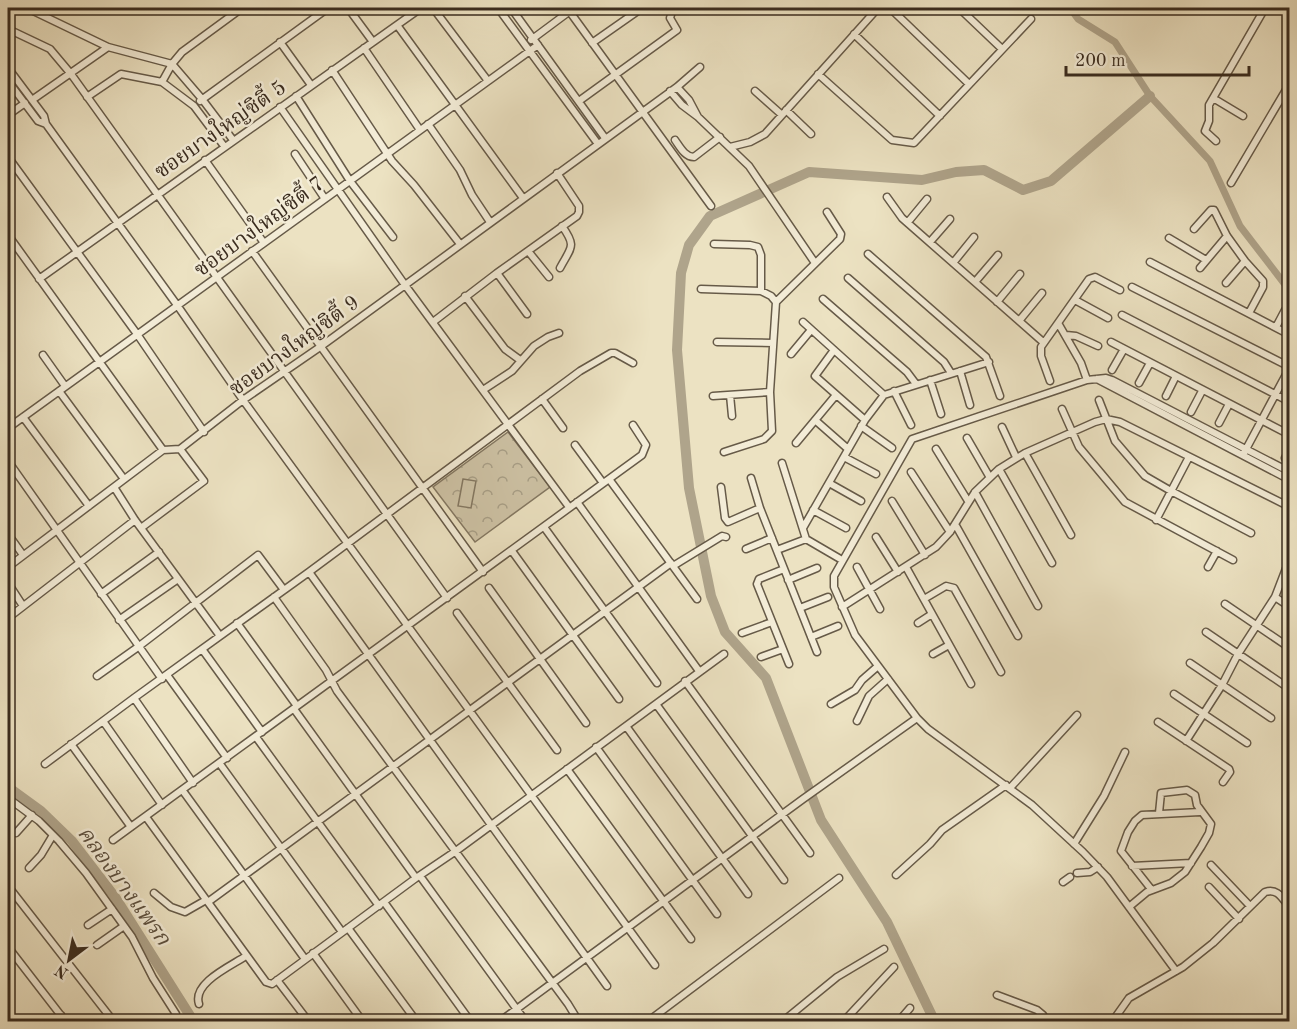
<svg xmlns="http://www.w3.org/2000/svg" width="1297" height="1029" font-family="'Old Standard TT','Noto Serif Thai',serif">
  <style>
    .forest { fill: url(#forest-crowns); stroke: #847862; stroke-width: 1.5 }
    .pitch { fill: #cec3a6; stroke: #847862; stroke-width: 1.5 }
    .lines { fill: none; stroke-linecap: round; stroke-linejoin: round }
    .canal { stroke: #afa48b; stroke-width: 7 }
    .river { stroke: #afa48b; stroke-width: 10 }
    .street-casing { stroke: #665a48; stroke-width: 9 }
    .street { stroke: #f3ecd7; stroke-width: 6 }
    .labels { text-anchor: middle; stroke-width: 5; stroke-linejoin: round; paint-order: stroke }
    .street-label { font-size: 21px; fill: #3a2c1f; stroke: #f3ecd7 }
    .water-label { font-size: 22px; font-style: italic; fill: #5d503f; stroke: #f3ecd7 }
  </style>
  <defs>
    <pattern id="forest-crowns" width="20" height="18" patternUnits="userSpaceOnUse" patternTransform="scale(1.5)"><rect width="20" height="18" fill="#cec3a6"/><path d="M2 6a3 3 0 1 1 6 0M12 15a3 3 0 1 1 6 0" fill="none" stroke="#a89f87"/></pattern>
  </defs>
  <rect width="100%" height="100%" fill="#ece2c2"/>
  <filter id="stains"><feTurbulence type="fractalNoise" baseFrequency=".00333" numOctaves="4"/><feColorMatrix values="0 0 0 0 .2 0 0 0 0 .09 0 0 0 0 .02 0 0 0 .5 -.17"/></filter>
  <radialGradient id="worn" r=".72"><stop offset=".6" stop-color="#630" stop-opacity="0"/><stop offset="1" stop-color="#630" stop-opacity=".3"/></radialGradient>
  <!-- forest -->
  <path class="forest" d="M508 432 550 487 475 542 433 487Z"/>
  <!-- pitch -->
  <path class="pitch" d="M463 479 476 481 471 508 458 506Z"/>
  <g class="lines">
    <!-- canal -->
    <path class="canal" d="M1070 8 1078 19 1115 42 1150 96 1210 161 1240 226 1290 291"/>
    <!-- river -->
    <path class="river" d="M8 787 41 811 72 841 115 897 194 1022
      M935 1022 887 922 821 820 766 678 725 632 711 596 689 488 677 350 681 273 689 245 710 216 809 172 922 180 956 172 984 170 1023 190 1051 181 1150 96"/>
    <!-- street casing -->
    <g class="street-casing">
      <path id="street" d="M27 8 108 47 172 64 202 99 233 140
        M348 8 373 42
        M433 8 488 81
        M498 8 598 144
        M511 8 605 138
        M567 8 711 206
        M890 8 969 84
        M959 8 1002 49
        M397 25 523 198
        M8 29 50 49 71 74 447 598
        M854 34 940 116
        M531 40 574 8
        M280 42 311 85
        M592 43 642 8
        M364 48 420 130
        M8 68 44 116 46 124 177 305 243 400 655 965
        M332 70 392 161 414 185 460 244
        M818 74 892 140 914 143 1031 19
        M8 81 38 121 46 124
        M162 82 172 64 182 52 242 8
        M677 87 689 100 698 117
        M670 91 682 105 698 117 749 166 815 263
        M755 91 782 115
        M296 96 350 181 393 237
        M87 97 121 74 162 82 194 106 224 146
        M1213 98 1243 116
        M32 100 108 47
        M200 101 328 8
        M579 101 677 30 670 18 673 8
        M280 107 405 285 569 507
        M786 110 811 134
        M8 115 25 103
        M428 124 460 170 472 195 490 222
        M675 140C680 147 685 157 694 157L720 137
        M1216 141 1205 131 1209 121V105L1265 8
        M730 147 750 142 765 134 878 8
        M295 154 325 199
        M8 157 137 334 204 432
        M205 160 264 243
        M1231 183 1290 83
        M887 197 902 218 1043 342
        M908 222 927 199
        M1194 229 1211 210H1214L1227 236 1245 261 1263 281V287L1249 313
        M8 235 163 450
        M1169 238 1206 260
        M930 242 950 219
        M714 244 750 245 758 247 761 255V291
        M252 251 483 572
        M528 251 549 277
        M868 254 986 357 1000 396
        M1150 262 1290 335
        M953 263 974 237
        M560 268C571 247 577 247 562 226
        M1200 268 1227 236
        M497 273 527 314
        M848 278 944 362 951 373
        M39 279 421 8
        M975 282 998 255
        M1226 283 1245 261
        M1132 287 1290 367
        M701 289 761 291 771 296 776 302
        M465 296 505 349 520 360
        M823 299 907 372 916 384
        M1075 300 1108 318
        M997 302 1020 274
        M1122 315 1290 402
        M1019 321 1042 293
        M433 322 497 273 577 216 579 212V206L557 173
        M803 322 884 395
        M1058 323 1081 363 1087 380
        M1276 327 1285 310
        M1066 335 1076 336 1098 346
        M717 342 773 343
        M1111 342 1290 435
        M834 350 815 376 865 420
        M791 354 811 330
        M43 355 65 386
        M1112 370 1124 349
        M960 371 970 405
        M1097 379 1290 480
        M930 380 941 414
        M1050 381 1041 356V347L1089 279 1095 277 1120 290
        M1139 383 1150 363
        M483 390 512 371 534 346 548 337 559 333
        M59 391 124 479
        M894 391 911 425
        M730 395 732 416
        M713 396 770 392
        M1166 396 1176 376
        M542 399 563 428
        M1099 400 1115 441 1145 476 1171 491 1251 533
        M1062 409 1079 447 1125 502 1233 560
        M1191 412 1202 391
        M23 417 89 506
        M815 420 848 449
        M1219 423 1229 404
        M861 426 892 448
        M1002 427 1016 457
        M8 428 538 45
        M967 438 989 476
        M796 443 836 395
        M575 445 603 483
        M936 449 968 501
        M724 452 764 439 772 431 770 392 776 302 840 239 841 234 827 212
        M1025 453 1071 535
        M1244 453 1290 367
        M844 457 876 474
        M1285 458 1290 448
        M8 461 162 679
        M782 463 806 539
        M999 469 1052 563
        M911 472 950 532
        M751 478 760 508 817 652
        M609 479 697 599
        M829 483 861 501
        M114 487 135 520 220 636
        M721 487 725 518 728 522 760 508
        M975 492 1038 606
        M892 501 925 555
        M577 502 699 671
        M813 510 846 528
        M1156 520 1189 457
        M955 524 1018 636
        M544 527 657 683
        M141 528 204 481 180 449
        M803 528 865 420 884 395 989 362
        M8 534 23 555
        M876 537 898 572
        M746 549 772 538
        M777 550 806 539 842 560
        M512 551 619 699
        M673 566 722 536 726 537
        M8 567 163 450 180 449 243 400 320 347 677 87 700 67
        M857 567 880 609
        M906 567 971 684
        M1208 567 1217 551
        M784 569 759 579 757 584 789 664
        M309 572 607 986
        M788 580 817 568
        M8 583 23 606
        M489 588 586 723
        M101 594 159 552
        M274 597 326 670 337 691 568 1004 579 1022
        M1275 597 1290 607
        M924 599 946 586 954 588 1001 672
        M1225 604 1290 648
        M842 607 936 547 950 532 975 492 999 469 1025 453 1095 422 1106 419 1120 422 1290 507
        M800 608 828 597
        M457 613 557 750
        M8 618 135 520
        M119 620 178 579
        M237 623 297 706
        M918 623 932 614
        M1206 632 1290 689
        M742 633 772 622
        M811 637 838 626
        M202 649 262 732
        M933 654 949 645
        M761 657 783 649
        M1190 663 1271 718
        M167 675 227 758
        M97 676 138 647 258 555 284 590
        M685 681 810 853
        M1174 694 1247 743
        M134 698 193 783
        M656 704 784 880
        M831 704 855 690 862 680 878 666
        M294 709 416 878
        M103 721 162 805
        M857 721 869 696 888 679
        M1158 722 1229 769 1230 772 1223 782
        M626 726 748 894
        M256 737 379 906
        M1186 741 1222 685 1238 654 1275 597 1290 558
        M71 744 131 827
        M596 747 717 914
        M45 764 134 698 309 572 580 371 611 353H615L633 363
        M220 764 342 932
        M567 769 691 939
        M1010 788 1077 715
        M183 791 305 959
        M8 798 39 821 59 841 86 873 132 937 153 978 176 1014
        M146 817 266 982 272 984 416 878 456 851 724 654
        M16 833 32 815
        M113 840 642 455 646 445 633 425
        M1074 844 1104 796 1125 752
        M1211 865 1250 906
        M1132 866 1191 863
        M29 868 41 855 53 835
        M1077 873 1090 872 1098 867
        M896 875 930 844 942 830 1006 785
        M420 876 526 1022
        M1063 882 1070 877
        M8 886 114 1022
        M1209 887 1239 919
        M1151 889 1121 851 1128 832 1135 821 1142 815 1200 812
        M154 893 171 907 185 912 206 900
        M208 902 671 563
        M384 902 471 1022
        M1129 907 1147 892 1171 883 1185 872 1201 847 1209 833 1211 824 1197 805 1195 795 1187 790 1161 793 1159 813
        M88 925 112 909
        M348 928 417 1022
        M97 945 124 926
        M8 947 66 1022
        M313 953 363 1022
        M1176 971 1107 877 1083 852 1032 805 928 729 917 718 855 635 834 587V576L912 439 1087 380 1106 378 1112 380 1290 472
        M1290 979V991
        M277 980 309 1022
        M997 995 1037 1010 1043 1015 1047 1022
        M199 1004C192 983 231 966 246 956
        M8 1020 9 1022
        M53 1022 61 1015
        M499 1022 803 799 917 718
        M647 1022 839 878
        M782 1022 837 977 884 949
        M843 1022 894 967
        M898 1022 910 1008
        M1112 1022 1129 998 1183 967 1213 943 1265 892C1278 888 1282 898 1290 908"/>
    </g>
    <!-- street -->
    <use href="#street" class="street"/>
  </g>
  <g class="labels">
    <!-- street labels -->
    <g class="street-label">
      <text transform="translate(220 129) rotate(-35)" y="7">ซอยบางใหญ่ซิตี้ 5</text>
      <text transform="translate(259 226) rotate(-36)" y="7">ซอยบางใหญ่ซิตี้ 7</text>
      <text transform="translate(294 345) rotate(-36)" y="7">ซอยบางใหญ่ซิตี้ 9</text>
    </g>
    <!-- water labels -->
    <g class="water-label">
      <text transform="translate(125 885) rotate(54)" y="8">คลองบางแพรก</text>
    </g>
  </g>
  <!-- margin -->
  <rect width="1297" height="1029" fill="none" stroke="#ece2c2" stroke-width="30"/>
  <rect x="9" y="9" width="1279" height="1011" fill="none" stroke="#3a2c1f" stroke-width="3"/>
  <rect x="15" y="15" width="1267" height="999" fill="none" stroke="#3a2c1f" stroke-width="1.5"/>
  <!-- north arrow -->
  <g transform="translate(69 960) rotate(212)" stroke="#f3ecd7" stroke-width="4.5" paint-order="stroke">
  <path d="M0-4.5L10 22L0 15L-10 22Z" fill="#3a2c1f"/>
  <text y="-9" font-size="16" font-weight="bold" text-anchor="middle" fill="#3a2c1f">N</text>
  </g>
  <!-- scale -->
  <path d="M1066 66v9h183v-9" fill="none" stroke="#3a2c1f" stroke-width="3"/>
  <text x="1075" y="66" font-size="18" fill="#3a2c1f" stroke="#f3ecd7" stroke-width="4.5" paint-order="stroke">200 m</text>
  <rect width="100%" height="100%" filter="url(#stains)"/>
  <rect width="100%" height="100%" fill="url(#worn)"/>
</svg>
